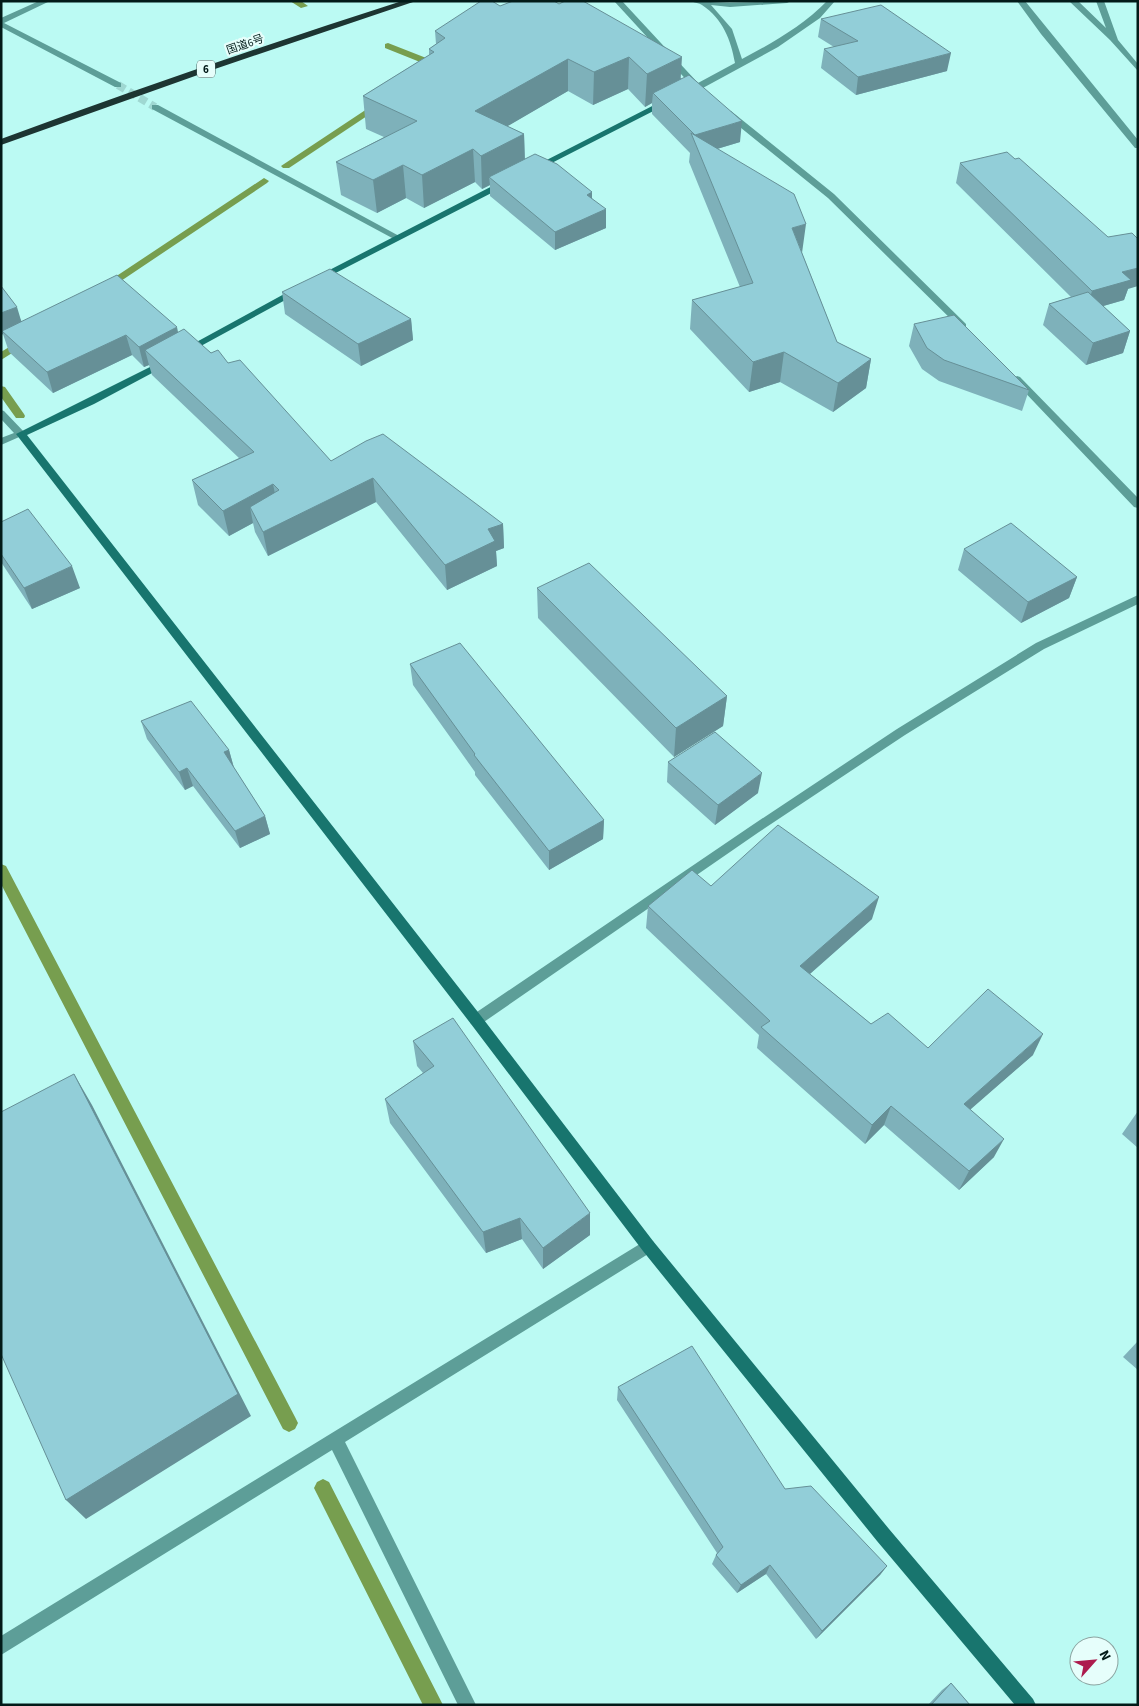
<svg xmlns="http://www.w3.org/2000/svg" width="1139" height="1706" font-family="'Source Sans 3','Noto Sans JP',sans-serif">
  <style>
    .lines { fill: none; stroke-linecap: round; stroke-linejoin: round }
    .stream { fill: #779e4f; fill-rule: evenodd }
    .street-tunnel { stroke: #9fd8d2; stroke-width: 8; stroke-dasharray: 8 4.5; stroke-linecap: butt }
    .street { fill: #5d9e98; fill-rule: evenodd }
    .secondary { fill: #18756e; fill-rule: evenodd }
    .highway { fill: #1d3532; fill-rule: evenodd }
    .wall { fill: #7eb1ba }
    .shaded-wall { fill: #669097 }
    .building { fill: #92ced8; stroke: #669097 }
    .labels { text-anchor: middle; stroke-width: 4.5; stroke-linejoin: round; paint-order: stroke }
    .far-street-label { font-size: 11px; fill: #021a18; stroke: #e6fefb }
    .shield { fill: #e6fefb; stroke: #465e5c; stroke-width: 1 }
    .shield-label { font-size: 11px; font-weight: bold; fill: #021a18 }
  </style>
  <rect width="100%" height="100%" fill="#bbfaf3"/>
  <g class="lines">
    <!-- stream -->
    <path class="stream" d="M290 1H301L308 6 301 8Z
      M388 43 439 63 440 65 437 68H431L430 66 385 48V44Z
      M379 101 383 104 382 106 289 168H283L281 166Z
      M264 178 269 181 267 183 109 289H101L100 287Z
      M24 338 29 341 28 343 1 360V352Z
      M1 386 5 387 24 414 25 416 24 418H16L1 397Z
      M1 864 6 866 295 1417 298 1423 295 1429 289 1432 283 1429 1 884Z
      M323 1479 329 1482 443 1705H423L317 1494 314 1488 317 1482Z"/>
    <!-- street-tunnel -->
    <path class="street-tunnel" d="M118 85 155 107"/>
    <!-- street -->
    <path class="street" d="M39 1H50L4 23 121 83V87H115L1 27V18Z
      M614 1H622L698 83 735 63C731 40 723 19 702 5 699 3 695 3 691 1L730 3 791 1 787 3 730 7 711 5 732 29 742 59C772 43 803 26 827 1H835L820 18 778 47 701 89 690 92 686 90 692 86Z
      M1017 1H1025L1138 140V148H1135L1041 34Z
      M1069 1H1078L1106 28 1096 1H1104L1118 40 1138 64V71L1110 40Z
      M152 105H158L401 237 400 239H394L152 109Z
      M725 111H731L834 194 966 324V328H960L828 198 725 115Z
      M1017 376 1020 377 1138 498V508L1134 507 1014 381 1012 379Z
      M1 410 4 411 26 434 1 445V438L14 433 1 419Z
      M1138 595V604L1044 649 905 735 759 832 481 1024 476 1026 471 1024 469 1020 471 1016 751 826 897 729 1036 643Z
      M648 1239 653 1241 655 1246 653 1251 345 1442 476 1705H458L332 1450 1 1655V1636Z"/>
    <!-- secondary -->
    <path class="secondary" d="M664 100 671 102 538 170 531 168Z
      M504 180 508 183 507 185 322 280 319 281 314 278Z
      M297 287 302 290 300 292 188 353H182L180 351Z
      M166 359 171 362 169 364 94 404 27 435 481 1016 653 1241 889 1529 1033 1699 1036 1705H1015L877 1541 643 1251 471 1024 16 434Z"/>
    <!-- highway -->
    <path class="highway" d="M402 1H416L209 71 1 145V139C134 90 268 44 402 1Z"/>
  </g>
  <!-- wall -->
  <path class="wall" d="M513 1 681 78 740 142 717 149 802 253 837 342 871 359 866 388 833 412 780 382 749 392 690 329 692 300 740 287 689 162 690 153 652 114V103L645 107 628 89 593 105 568 91 507 126 524 134 525 160 592 192V198L606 228 555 250 490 196V185L482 189 475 182 424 208 406 198 377 213 341 195 336 162 384 137 366 129 363 96 429 55V49L436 44 435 31Z
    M821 19 947 71 856 95 821 68 824 49 834 47 818 37Z
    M960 163 1128 289 1124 300 1103 306 1130 331 1123 353 1086 365 1043 325 1049 304 1071 297 956 183Z
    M1 286 22 322 178 332 228 363 331 461 503 524 504 548 496 551 497 566 447 590 376 502 268 556 255 532 253 523 229 536 198 505 192 480 239 458 152 375 149 365 144 367 132 355 53 393 9 352 3 334 1 335Z
    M282 292 411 319 413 340 361 366 285 314Z
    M914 324 1029 390 1022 411 939 381 922 369 909 346Z
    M1 522 80 588 32 609 1 562Z
    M964 549 1077 577 1069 598 1021 623 958 570Z
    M537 588 727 696 723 726 674 757 538 618Z
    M410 664 604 820 603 839 549 870 475 775V772L413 685Z
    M141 721 229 750 234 768 265 816 270 834 240 848 193 786 185 790 147 739Z
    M668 762 758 793 715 825 667 782Z
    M711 886 872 919 810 974 871 1024 928 1048 1033 1055 970 1109 994 1157 959 1190 884 1125 865 1144 757 1048 759 1035 646 928 648 906Z
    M413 1041 590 1235 543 1269 522 1239 486 1253 390 1123 385 1099 423 1073 417 1066Z
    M1138 1111V1148L1122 1134Z
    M1138 1341V1370L1123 1357Z
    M618 1387 785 1489 887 1566 880 1575 816 1639 766 1574 737 1593 712 1564 716 1555 717 1553 617 1400Z
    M951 1683 970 1705H928L942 1690Z"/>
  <!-- shaded-wall -->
  <path class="shaded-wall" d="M951 53 947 71 856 95 858 77Z
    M629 57 628 89 593 105 594 72Z
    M682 57 680 89 653 93 652 103 645 107 647 74Z
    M568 59V91L477 144 475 111Z
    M742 121 740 142 700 154 695 135Z
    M524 134 525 167 489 177 490 185 482 189 481 156Z
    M473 149 475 182 424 208 422 175Z
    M403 165 406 198 377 213 373 180Z
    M592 192V211L587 195Z
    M606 209V228L555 250V232Z
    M806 224 802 253 792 228Z
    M1138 268V286L1128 289 1124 300 1086 311 1092 291 1122 272Z
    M17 307 23 327 2 331 3 334 1 335V313Z
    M411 319 413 340 361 366 358 344Z
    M177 327 181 347 145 350 149 365 144 367 139 347Z
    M1130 331 1123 353 1086 365 1093 343Z
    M126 335 132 355 53 393 47 372Z
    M784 352 780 382 749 392 753 362Z
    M871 359 866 388 833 412 838 383Z
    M373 478 376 502 268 556 263 532Z
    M273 484 278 509 250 507 253 523 229 536 223 511Z
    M503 524 504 548 496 551 497 566 447 590 445 565 488 529Z
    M72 566 80 588 32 609 24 588Z
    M1077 577 1069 598 1021 623 1028 602Z
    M727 696 723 726 674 757 676 728Z
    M229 750 234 768 224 752Z
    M187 768 193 786 185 790 179 772Z
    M762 773 758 793 715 825 718 805Z
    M265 816 270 834 240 848 235 831Z
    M604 820 603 839 549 870V851Z
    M879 897 872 919 795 987 800 966Z
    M1043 1034 1033 1055 955 1123 964 1104Z
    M74 1074 92 1105 251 1416 86 1519 66 1500Z
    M891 1106 884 1125 865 1144 872 1125Z
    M1004 1139 994 1157 959 1190 969 1171Z
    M590 1213V1235L543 1269V1248Z
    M520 1218 522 1239 486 1253 483 1232Z
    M770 1565 766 1574 737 1593 741 1585Z
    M887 1566 880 1575 816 1639 822 1631Z"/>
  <!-- building -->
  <path class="building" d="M481 1H492L500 6 513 1H554L559 4 565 1H583L682 57 647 74 629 57 594 72 568 59 475 111 524 134 481 156 473 149 422 175 403 165 373 180 336 162 417 121 363 96 434 52 429 49 445 38 435 31Z
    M881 5 951 53 858 77 824 49 858 41 821 19Z
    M689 75 742 121 695 135 653 93Z
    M691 133 794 194 806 224 792 228 837 342 871 359 838 383 784 352 753 362 692 300 753 283Z
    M1007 152 1015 159 1019 158 1108 237 1132 233 1138 239V268L1122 272 1131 280 1092 291 960 163Z
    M535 154 557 164 592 192 587 195 606 209 555 232 489 177Z
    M330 269 411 319 358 344 282 292Z
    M117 275 177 327 139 347 126 335 47 372 2 331Z
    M1 286 17 307 1 313Z
    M1088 292 1130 331 1093 343 1049 304Z
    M954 315 1029 390 944 360 927 348 914 324Z
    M184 329 211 353 218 350 228 363 240 360 331 461 366 441 383 434 503 524 488 529 495 541 445 565 373 478 263 532 250 507 279 490 273 484 223 511 192 480 254 452 145 350Z
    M28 509 72 566 24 588 1 554V522Z
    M1011 523 1077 577 1028 602 964 549Z
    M589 563 727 696 676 728 537 588Z
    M460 643 604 820 549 851 474 755 475 754 410 664Z
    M191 701 229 750 224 752 265 816 235 831 187 768 179 772 141 721Z
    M715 732 762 773 718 805 668 762Z
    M778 825 879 897 800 966 871 1024 888 1013 928 1048 988 989 1043 1034 964 1104 1004 1139 969 1171 891 1106 872 1125 761 1027 770 1021 648 906 692 870 711 886Z
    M453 1018 590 1213 543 1248 520 1218 483 1232 385 1099 434 1066 413 1041Z
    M74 1074 238 1394 66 1500 1 1354V1112Z
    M692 1346 785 1489 811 1486 887 1566 822 1631 770 1565 741 1585 716 1555 723 1547 618 1387Z
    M951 1683 970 1705H931Z"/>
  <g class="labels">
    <!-- far-street labels -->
    <g class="far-street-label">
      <text transform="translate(245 44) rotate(-19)" y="4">国道6号</text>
    </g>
    <!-- shield labels -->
    <rect class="shield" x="197" y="60.5" width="18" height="17" rx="4"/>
    <g class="shield-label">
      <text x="206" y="73">6</text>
    </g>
  </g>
  <!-- border -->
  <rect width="1139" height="1706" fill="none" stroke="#021a18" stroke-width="5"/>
  <!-- north arrow -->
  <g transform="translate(1094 1661) rotate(63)"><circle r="24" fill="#e6fefb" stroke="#8ba3a0"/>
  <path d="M0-4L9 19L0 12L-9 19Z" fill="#ad1c4e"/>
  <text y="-8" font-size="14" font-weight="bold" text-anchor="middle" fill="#021a18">N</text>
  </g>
</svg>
